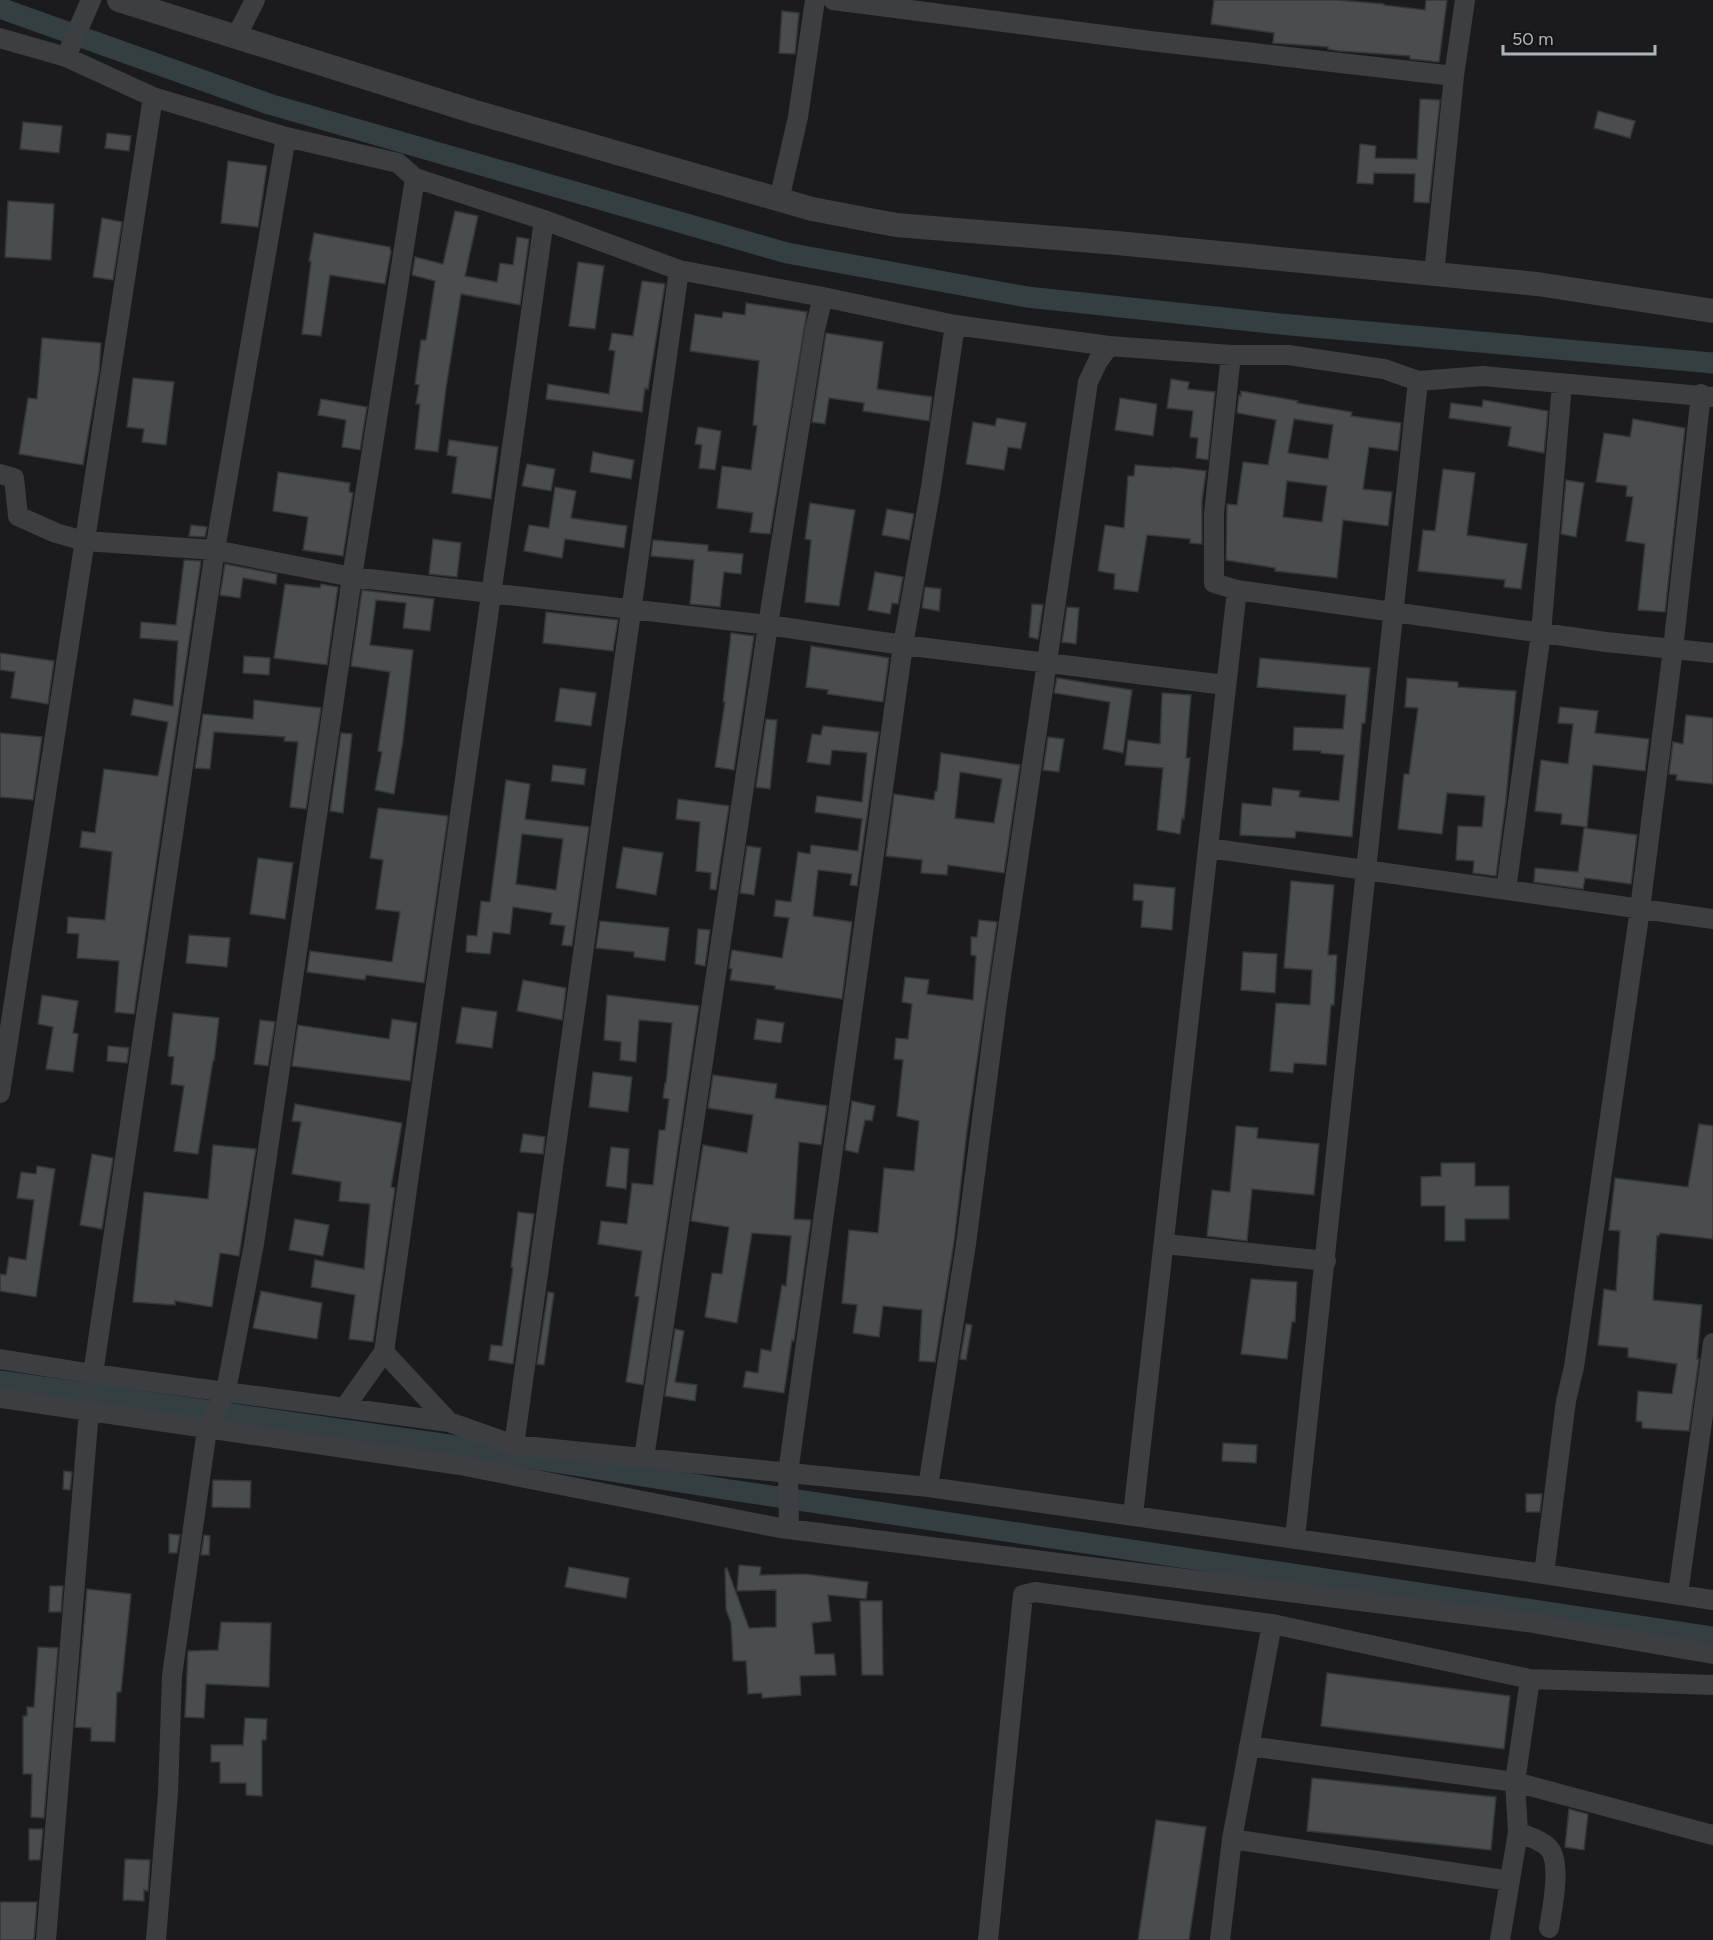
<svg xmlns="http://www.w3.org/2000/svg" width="1713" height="1940" font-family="Figtree,sans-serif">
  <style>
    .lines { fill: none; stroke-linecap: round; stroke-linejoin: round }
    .canal { stroke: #343f42; stroke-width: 21 }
    .building { fill: #4a4d4f; stroke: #353639; stroke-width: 1.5; fill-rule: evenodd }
    .minor { stroke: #3c3e41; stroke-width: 20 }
    .tertiary { stroke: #3c3e41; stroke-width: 24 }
  </style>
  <rect width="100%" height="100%" fill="#1b1b1d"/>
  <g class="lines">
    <!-- canal -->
    <path class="canal" d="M0 8 269 104 787 253 1027 297 1280 324 1713 363
      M0 1381 436 1443 724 1489 1713 1637"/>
  </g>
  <!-- building -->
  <path class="building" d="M1214 0H1338L1384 4V5L1425 10 1426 0H1447L1439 62 1410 59V56L1339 51 1328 49V47L1273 43 1274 33 1211 24Z
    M782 11 799 13 795 54 779 53Z
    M1420 99 1440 100 1429 203 1414 202 1415 174 1374 173 1373 184 1357 183 1360 144 1376 146 1375 158 1417 159Z
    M1598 111 1635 121 1630 138 1594 128Z
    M23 122 62 126 59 153 20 149Z
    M107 133 131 136 129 151 105 148Z
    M228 161 267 166 258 227 221 223Z
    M8 201 54 204 51 260 5 257Z
    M455 211 478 216 465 276 497 282 500 263 513 265 517 237 529 239 520 305 461 294 446 388 438 452 415 449 420 404H416L419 385 415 384 421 340H426L435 281 412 275 415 257 443 264Z
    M102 218 122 222 113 280 93 277Z
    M314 233 390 247V250L391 251 385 284 330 275 321 336 302 334 311 262 309 261Z
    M578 262 604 266 595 329 569 326Z
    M642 281 665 284 648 389 645 388 642 412 546 399 548 384 609 394 615 351 609 350 612 333 633 336Z
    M746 303 807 312 770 534 750 532 753 513 717 508 722 466 751 470 757 426 753 425 759 361 690 351 695 314 722 318 723 312 745 315Z
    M826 333 883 342 877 389 932 397 929 421 863 411 864 403 829 398 825 424 812 422Z
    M42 338 101 343 99 372 83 465 19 454 28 398 37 399Z
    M133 378 174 382 166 445 142 442 144 429 127 427Z
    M1171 379 1189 382 1188 389 1215 392 1208 460 1196 458 1198 438 1190 437 1193 411 1167 408Z
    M1241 391 1298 401 1297 403 1352 412 1351 416 1401 423 1398 451 1369 447 1363 489 1392 492 1388 526 1343 520 1337 578 1275 571V568L1226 560 1227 504 1237 505 1243 462 1268 465 1276 420 1237 413 1239 395 1241 396ZM1294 419 1333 425 1328 459 1288 453ZM1287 481 1327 486 1322 522 1283 517Z
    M1120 398 1157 404 1153 436 1115 430Z
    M321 399 367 407 360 450 342 447 346 420 318 415Z
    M1483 400 1548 411 1544 453 1508 446 1511 427 1449 418 1451 403 1482 407Z
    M997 418 1026 423 1021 449 1008 447 1004 470 966 464 973 422 995 426Z
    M1633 419 1685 428 1665 612 1638 610 1645 544 1626 541 1633 497 1626 496 1627 486 1596 482 1604 433 1630 437Z
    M698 427 721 431 715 470 699 468 702 445 695 444Z
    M449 440 498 447 491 499 452 493 457 457 447 455Z
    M593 452 634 460 631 479 590 472Z
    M527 464 555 469 551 491 522 486Z
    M1135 465 1172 468V467L1206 471 1202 501V544L1190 543V539L1147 535 1138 592 1114 589 1115 574 1098 571 1105 525 1124 528 1128 476H1134Z
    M1443 469 1475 473 1467 535 1527 544 1521 589 1504 587 1505 580 1418 571 1423 530 1435 531Z
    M278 472 350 483 349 492 353 493 343 556 303 550 308 517 273 511Z
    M1566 480 1584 483 1576 537 1561 534Z
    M555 487 576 491 571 518 627 526 624 548 565 539 562 558 524 551 529 525 549 528Z
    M810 503 855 510 839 606 805 602 811 540 805 539Z
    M887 509 914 514 909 540 882 535Z
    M191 525 207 527 205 537 189 536Z
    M433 539 461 543 457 577 429 574Z
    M653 540 708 545V551L743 554 741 574 724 572 720 607 690 604 694 560 651 556Z
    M184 560 201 561 134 1014 115 1012 119 961 77 958 79 934 67 933 68 917 105 920 112 852 80 847 82 831 95 833 104 769 158 776 168 722 131 715 134 699 173 706 178 641 140 638 141 622 176 625Z
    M225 564 277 574 276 584 243 578 240 598 220 595Z
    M875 572 903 577 898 604 892 603 890 614 868 610Z
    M285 584 320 588 321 584 338 587 327 665 274 658Z
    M925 587 941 589 939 611 922 608Z
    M362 590 434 599 430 631 403 628 406 603 376 600 370 645 413 650 403 740 394 794 375 790 382 752 378 751 390 672 351 666Z
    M1032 604 1043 605 1038 639 1029 637Z
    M1067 607 1079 608 1076 644 1062 642Z
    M546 612 618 620 613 651 543 643Z
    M731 633 754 636 734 770 715 767 725 702H723Z
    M811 646 889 658 883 702 827 694 828 690 806 687Z
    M0 653 54 661 48 704 11 698 15 672 0 670Z
    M244 656 270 658 269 675 243 673Z
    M1260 658 1370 668 1365 723H1362L1352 837 1296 831 1295 838 1240 835 1242 803 1271 806 1273 788 1300 791 1299 797 1339 801 1344 755 1321 753V751L1293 750 1294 727 1343 729 1346 695 1257 687Z
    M1057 678 1132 690 1123 753 1103 749 1110 702 1054 693Z
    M1407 678 1458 682V687L1516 691 1506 800 1496 876 1473 873 1474 861 1456 860 1458 826 1482 827 1485 796 1447 793 1442 834 1398 829 1404 774H1409L1418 708 1405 707Z
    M560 688 596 693 591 726 555 721Z
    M1162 693 1191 695 1186 758H1190L1184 819 1182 818 1180 834 1157 830 1163 768 1125 765 1128 740 1160 744Z
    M254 700 321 708 306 809 290 807 298 742 284 741 285 737 214 732 210 769 195 768 203 714 253 719Z
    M1560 707 1598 711 1595 733 1649 739 1645 771 1593 765 1587 827 1561 824 1562 814 1535 811 1541 760 1568 764 1573 724 1558 723Z
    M1686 715 1713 718V784L1676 780 1677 775 1669 774 1673 742 1683 744Z
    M766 719 777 720 770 789 756 787Z
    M823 726 879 732 857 886 850 885 852 874 818 870 813 916 852 922 842 999 775 989V986L730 980 732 969 729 968 732 950 782 958 789 918 774 916 776 900 791 902 798 852 810 854 811 845 858 851 862 819 815 812 817 796 862 802 867 753 832 750 830 765 807 762 812 734 821 735Z
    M0 733 42 737 33 800 0 797Z
    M341 733 352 734 343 813 330 811Z
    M1048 737 1064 739 1059 772 1043 770Z
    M941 753 1020 765 1004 873 948 865 947 875 921 873 922 860 886 856 894 794 934 800 935 791H937ZM960 772 1002 779 994 823 955 818Z
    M553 765 586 769 584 785 551 781Z
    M506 780 530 784 525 819 589 827 572 946 562 945 565 926 550 924 552 913 513 907 510 934 493 932 490 954 466 952 467 935 477 936 481 901 490 902ZM522 834 563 839 556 890 516 884Z
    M678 799 729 806 716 890 710 889 711 873 696 871 700 822 676 819Z
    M378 808 448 816 424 983 366 975 365 980 307 972 310 951 392 962 400 912 376 909 383 860 370 858Z
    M1584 828 1637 835 1631 884 1585 878 1583 889 1534 882 1535 868 1578 872Z
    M747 846 761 848 754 895 740 893Z
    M623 847 663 853 656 895 616 888Z
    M258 858 293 863 285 919 250 914Z
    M1291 881 1334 885 1328 955H1337L1334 1005H1331L1326 1065 1294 1063 1293 1073 1270 1071 1276 1003 1310 1005 1312 970 1284 968Z
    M1134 884 1175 888 1172 930 1141 927 1143 901 1133 900Z
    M979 920 997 922 967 1131 954 1242 935 1362 919 1361 922 1310 883 1306 879 1337 853 1333 857 1305 842 1303 849 1230 878 1233 884 1168 914 1171 919 1121 897 1116 903 1060 894 1059 896 1038 908 1039 912 1004 902 1002 905 977 929 980 927 994 973 1000 976 956 971 955V937H977Z
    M600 921 669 928 665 961 634 957V952L596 948Z
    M698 929 710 930 705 966 695 964Z
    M189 935 230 938 227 967 186 963Z
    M1243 952 1277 954 1275 993 1241 990Z
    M523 980 566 988 562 1020 517 1011Z
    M42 995 78 1001 73 1033 78 1034 73 1072 46 1069 53 1027 38 1024Z
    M607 995 699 1006 643 1385 626 1382 639 1297 635 1296 642 1251 598 1244 601 1221 627 1224 632 1183 653 1185 659 1130H665L669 1099 663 1098 665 1083H666L672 1023 639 1020 636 1062 620 1060 621 1042 604 1040Z
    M462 1007 497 1012 492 1048 456 1043Z
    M173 1013 219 1018 214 1061H213L198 1154 174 1151 184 1086 171 1084 174 1057 168 1056Z
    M392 1019 417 1023 410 1081 292 1066 298 1025 389 1039Z
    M757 1019 784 1023 781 1043 754 1039Z
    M260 1020 275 1022 268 1066 254 1064Z
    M108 1046 129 1048 127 1063 107 1061Z
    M593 1072 632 1077 628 1112 589 1107Z
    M713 1075 777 1084 775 1098 827 1106 821 1145 799 1142 794 1219 811 1220 794 1341 792 1340 784 1393 743 1387 746 1371 758 1373 761 1349 771 1351 782 1285 786 1286 791 1236 752 1233 737 1323 705 1317 712 1273 722 1274 729 1227 691 1221 703 1145 747 1153 753 1115 708 1108Z
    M852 1101 875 1106 872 1121 865 1120 858 1153 845 1150Z
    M295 1104 402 1123 391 1187 395 1188 373 1342 349 1339 355 1295 311 1287 315 1260 364 1269 370 1204 339 1201 341 1182 292 1174 301 1122 292 1121Z
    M1699 1124 1713 1126V1239L1660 1233 1659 1236H1657L1653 1300 1702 1305 1697 1359H1699L1689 1431 1642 1428V1422L1636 1421 1638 1391 1672 1394 1677 1364 1628 1357V1348L1598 1345 1604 1289 1616 1291 1620 1231 1609 1230 1615 1178 1688 1187Z
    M1236 1126 1258 1128 1257 1138 1319 1144 1314 1195 1252 1189 1247 1241 1207 1236 1212 1190 1230 1192Z
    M523 1134 545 1137 543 1154 520 1152Z
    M213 1145 256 1149 239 1256 220 1253 212 1307 175 1301V1305L133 1302 144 1192 208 1199Z
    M611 1147 629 1149 626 1189 606 1186Z
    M92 1154 113 1158 102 1229 80 1225Z
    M1441 1163H1475V1186H1509V1219H1465V1241H1445V1206H1421V1177L1441 1176Z
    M37 1166 55 1169 36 1297 0 1291V1274L6 1275 9 1257 26 1260 34 1200 17 1198 21 1172 36 1174Z
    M518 1212 534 1214 513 1364 489 1360 491 1345 502 1346 513 1268 511 1267Z
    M295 1219 329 1225 323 1256 289 1250Z
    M1251 1279 1297 1282 1295 1322H1292L1287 1359 1241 1354Z
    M261 1291 322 1303 317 1339 253 1328Z
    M548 1292 554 1293 544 1365 537 1364Z
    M966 1324 972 1325 966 1360 960 1359Z
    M675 1329 684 1331 675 1382 697 1385 695 1401 665 1396Z
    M1223 1443 1257 1445 1256 1463 1222 1461Z
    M64 1471 72 1472 70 1490 63 1489Z
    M213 1480 251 1481 250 1508 212 1507Z
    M1526 1494H1542L1540 1512H1526Z
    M169 1534 180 1535 177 1553H169Z
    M204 1535 210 1536 209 1555H201Z
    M739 1565 761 1567 760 1575 806 1574 868 1582 866 1599 828 1595 831 1621 812 1623 815 1654H834L836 1675 800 1676 801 1695 762 1698V1693L748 1694 746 1661H733L731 1623 726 1609 725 1569 727 1568 749 1628 776 1627V1590L737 1591Z
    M569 1567 629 1578 626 1598 565 1587Z
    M50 1586H63L61 1612H49Z
    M87 1589 131 1594 121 1692H117L115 1742 91 1741V1728L75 1727Z
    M860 1601H882L883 1675H862Z
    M221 1622 271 1623 269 1687 206 1684 204 1718 185 1717 188 1651 218 1650Z
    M38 1647 58 1648 44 1818 31 1817 32 1774H23V1716H27V1707H34Z
    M1327 1673 1510 1696 1504 1749 1321 1726Z
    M245 1718 267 1719 266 1740H262V1796L246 1795V1783H220V1762H211V1745H243Z
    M1312 1778 1496 1797 1491 1850 1307 1831Z
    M1569 1809 1588 1814 1584 1850 1565 1847Z
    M1156 1820 1206 1827 1189 1940H1138Z
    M29 1829H43L40 1860H29Z
    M125 1859 150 1860 148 1891 144 1890V1901L123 1900Z
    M0 1902H37L34 1940H0Z"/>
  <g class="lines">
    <!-- minor -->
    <path class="minor" d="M833 0 1150 41 1454 76
      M236 37 255 0
      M0 38 66 57 153 97 286 137 398 163 415 178 544 220 679 270 823 297 955 325 1109 346 1231 355H1288L1384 369 1418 381 1483 376 1713 397
      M66 57 91 0
      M779 200 798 117 815 0
      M1434 274 1454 76 1465 0
      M1231 355 1214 513V583L1237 590 1606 642 1713 653
      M0 474 14 478 18 516 56 533 84 541 215 550 352 577 768 625 903 645 1225 685
      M1208 848 1713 919
      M1506 890 1541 633 1562 384
      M0 1093 153 97
      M1165 1244 1326 1261
      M384 1352 544 220
      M0 1359 93 1374 449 1422 514 1445 928 1487 1544 1574 1713 1600
      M93 1374 215 550 286 137
      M0 1398 460 1465 780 1528 1527 1622 1713 1654
      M345 1407 384 1352 449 1422
      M514 1445 679 270
      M644 1458 768 625 815 329 823 297
      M928 1487 966 1244 997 1003 1088 382 1098 361 1109 346
      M1133 1515 1237 590
      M789 1529 788 1473 903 645 931 487 955 325
      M1295 1538 1418 381
      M1544 1574 1566 1401 1574 1367 1640 909 1673 649 1701 394
      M1678 1594 1713 1343
      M1249 1746 1515 1782 1713 1835
      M1518 1832C1529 1837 1545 1841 1551 1851 1561 1868 1552 1910 1549 1928
      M1232 1839 1510 1881
      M46 1940 89 1410
      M156 1940 168 1793 172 1676 207 1429 226 1391 254 1244 352 577 415 178
      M988 1940 1023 1595 1035 1592 1272 1624 1530 1679 1713 1685
      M1220 1940 1232 1839 1272 1624
      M1500 1940 1518 1832 1515 1782 1530 1679"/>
    <!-- tertiary -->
    <path class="tertiary" d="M119 0 475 112 812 209 896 225 1117 243 1537 284 1713 311"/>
  </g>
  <!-- scale -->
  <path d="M1503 45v9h152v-9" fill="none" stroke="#afb6bb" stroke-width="3"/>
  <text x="1512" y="45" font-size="18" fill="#afb6bb" stroke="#161618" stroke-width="4.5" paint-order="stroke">50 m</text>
</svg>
